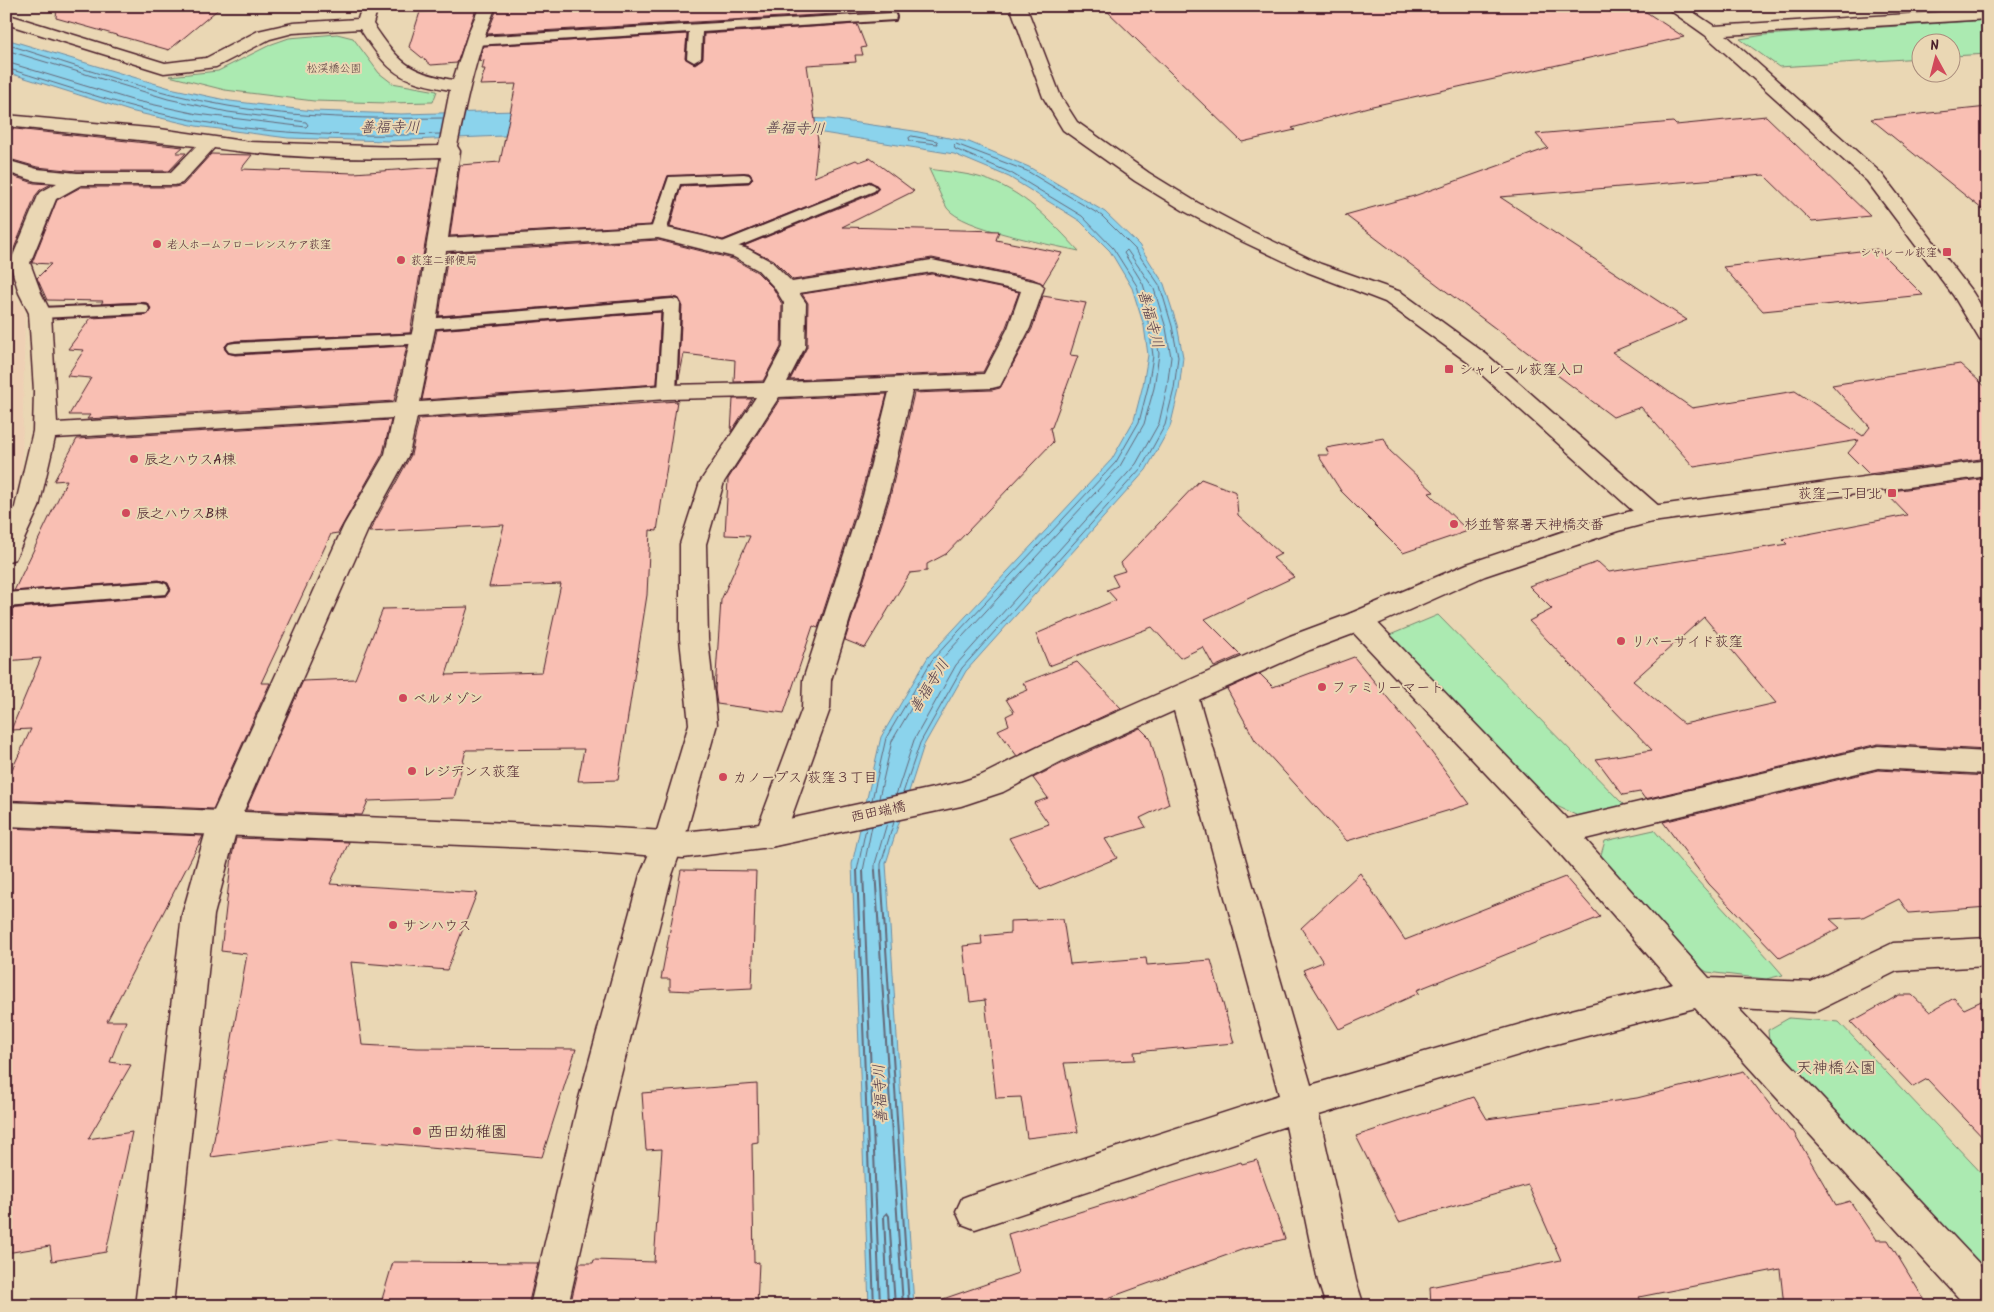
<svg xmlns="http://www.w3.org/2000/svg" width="1994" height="1312" font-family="Kalam,'Klee One',sans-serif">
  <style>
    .built { fill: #eed0b4 }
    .green { fill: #abeab1; stroke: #7a846e }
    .water { fill: #8bd3ec; stroke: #718b9f }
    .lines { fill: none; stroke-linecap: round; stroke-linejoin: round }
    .shore-far1 { stroke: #646778; stroke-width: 1 }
    .shore { stroke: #646778; stroke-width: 2 }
    .building { fill: #f9bfb3; stroke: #4a1f2b; fill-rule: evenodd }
    .lane-casing { stroke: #4a1f2b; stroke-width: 4 }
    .street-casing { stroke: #4a1f2b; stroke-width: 3 }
    .secondary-casing { stroke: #4a1f2b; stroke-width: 3 }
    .lane { fill: #ead7b4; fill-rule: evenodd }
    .street { fill: #ead7b4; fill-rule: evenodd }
    .secondary { fill: #ead7b4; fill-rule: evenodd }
    .poi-dot { fill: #d1495b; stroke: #ead7b4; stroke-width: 2 }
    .labels { text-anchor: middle; stroke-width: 4; stroke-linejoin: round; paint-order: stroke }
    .far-park-label { font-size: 11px; fill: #593d3f; stroke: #ead7b4 }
    .far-poi-label { font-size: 11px; fill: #4a1f2b; stroke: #ead7b4; text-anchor: start }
    .poi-label { font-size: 14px; fill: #4a1f2b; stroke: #ead7b4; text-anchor: start }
    .street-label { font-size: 14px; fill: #4a1f2b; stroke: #ead7b4 }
    .water-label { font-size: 15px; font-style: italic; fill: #543a48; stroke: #ead7b4 }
    .near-park-label { font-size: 16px; fill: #593d3f; stroke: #ead7b4 }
    .near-poi-label { font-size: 16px; fill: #4a1f2b; stroke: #ead7b4; text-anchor: start }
  </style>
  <rect width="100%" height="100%" fill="#ead7b4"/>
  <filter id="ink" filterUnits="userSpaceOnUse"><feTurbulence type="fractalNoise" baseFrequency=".02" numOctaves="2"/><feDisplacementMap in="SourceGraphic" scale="10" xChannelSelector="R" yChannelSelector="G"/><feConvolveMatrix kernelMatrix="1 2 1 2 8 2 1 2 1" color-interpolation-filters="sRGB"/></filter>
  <g filter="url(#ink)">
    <!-- built -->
    <path class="built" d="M6 285 25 310 22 466 13 505 6 518Z"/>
    <!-- green -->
    <path class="green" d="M1988 20V54L1952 56V42H1922L1921 58 1779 67 1740 39 1764 35Z
      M337 34 353 38 379 73 392 83 437 91 433 102 388 103 314 101 225 90 169 76 218 71 272 44 289 38Z
      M929 169C947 172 966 173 982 178 1023 190 1051 221 1079 251 1052 245 962 229 947 208 940 196 935 181 929 169Z
      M1438 615 1624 805 1580 817 1544 800 1390 635Z
      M1654 830C1694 880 1741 926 1783 975L1766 979 1707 972 1678 953 1600 858 1605 841Z
      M1789 1018 1839 1022 1988 1180V1274L1769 1041 1768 1030Z"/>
    <!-- water -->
    <path class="water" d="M6 39 170 88 230 101 313 111 401 114 557 110 671 115 830 119 914 131 969 142 1029 167 1105 212 1139 245 1164 284 1177 325 1183 357 1179 390 1170 427 1146 470 966 671 924 745 886 863 914 1306H869L852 864 881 737 928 657 1112 459 1134 420 1143 385 1148 355 1144 326 1132 288 1110 251 1080 221 1009 177 954 154 823 133 666 129 387 141 288 138 196 126 130 111 6 72Z"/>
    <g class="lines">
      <!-- shore-far1 -->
      <path class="shore-far1" d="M6 44C79 67 152 93 228 106 299 118 371 119 443 118
        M6 50 168 99 228 112 306 122 308 125 306 127 197 114 132 100 6 62
        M6 68C69 87 132 110 197 121 277 135 359 137 440 134
        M912 136 937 141 938 144 910 141 909 138Z
        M879 798 892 741 937 664 1120 466 1144 424 1154 388 1159 354 1155 324 1143 284 1124 253 1127 250 1154 289 1166 328 1171 357 1167 388 1159 423 1136 464 956 665 914 740 896 795
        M872 800 886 738 932 660 1116 462 1139 422 1148 387 1153 356 1149 325 1137 286 1113 248 1082 216 1011 173 955 149 954 146 956 144 1027 171 1102 216 1135 249 1160 286 1172 326 1178 357 1174 389 1165 425 1142 467 962 668 920 743 903 793
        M857 871 866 828
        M863 871 872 826
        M875 871V864L887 823
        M881 871V864L894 822"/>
      <!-- shore -->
      <path class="shore" d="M857 870 874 1306
        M863 870 880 1306
        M875 870 903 1306
        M881 870 909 1306
        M888 1306 884 1216 887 1213 889 1216 895 1306"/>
    </g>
    <!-- building -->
    <path class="building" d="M57 6H222L169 50 56 18Z
      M553 6H849L852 13 487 34 497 9Z
      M1102 6H1637L1684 37 1368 107 1292 128 1295 130 1242 142Z
      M476 9 457 63 431 65 409 47 420 12Z
      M857 24 866 47 861 48 863 55H855L856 62 807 65 818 141 814 177 856 160 859 162 870 158 914 191 842 227 999 231 996 240 1062 253 1043 284 1033 279 932 258 793 280 773 260 744 246 875 193 878 187 870 181 723 240 670 227 681 186 749 183 753 179 749 173 668 176 651 225 450 236 460 165 500 162 516 84 480 85 485 69H482L484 60 479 61 483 46 687 34 685 58 695 64 703 58 704 34Z
      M1988 107V214L1871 119Z
      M1766 116 1870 216 1812 222 1764 175 1500 197 1687 320 1612 352 1692 408 1795 391 1863 436 1870 427 1832 385 1960 364 1988 389V458L1869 474 1848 453 1859 440 1694 467 1641 407 1613 417 1345 215 1414 196 1548 148 1536 134 1673 122 1676 125Z
      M6 128 183 147 176 153H186L169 171H77L37 167 6 158Z
      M211 154 252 155 241 169 354 173 438 167 410 333 235 341 228 343 224 348 228 353 235 355 407 346 394 401 87 419 90 415H69L91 378 67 376 84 350 68 349 91 318 147 315 151 308 147 303 141 302 101 304 103 301 47 300 37 278 51 264 32 263 57 200 81 187H175L183 185Z
      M6 174 34 183 51 184 40 190 36 195 8 263H6Z
      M658 240 733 259 757 272 773 288 782 304 781 347 763 381 734 382 735 360 684 354 678 383 682 304 678 298 672 297 439 316 448 253Z
      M1877 249 1923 295 1763 311 1723 267Z
      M932 274 1019 292 1006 327 983 372 790 380 807 347 808 303 802 294Z
      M1043 296 1086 303 1070 355 1078 356 1052 427 1050 428 1053 442 946 554 927 564V571L910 573 865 648 845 640 890 497 914 393 992 390 1000 388 1032 329Z
      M661 312 657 384 422 400 437 330Z
      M887 394 861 495 818 628 813 626 784 713 717 704 715 690 721 600 750 536 725 535 728 479 780 399Z
      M733 399H752L731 432Z
      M677 401 657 531 650 530 647 595 618 780 578 781 584 749 466 750 454 798 368 801 362 815 246 810 303 681 355 679 383 609 468 607 446 675 542 672 561 584 489 587 504 525 369 532 411 455 419 419Z
      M391 420 383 453 338 533 331 534 261 683H270L213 809 6 800V782L31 729 11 730 41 658 6 661V609L166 596 171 590 168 583 159 580 14 591 67 480 54 481 77 439Z
      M1384 438 1390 451 1434 492 1429 493 1468 531 1403 553 1341 491 1318 455H1329L1326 448Z
      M1988 478V750L1878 744 1645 799 1640 792 1623 795 1596 759 1652 750 1529 621 1552 609 1529 586 1598 562 1609 572 1787 544 1782 539 1907 515 1885 492ZM1704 617 1776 703 1684 724 1633 681Z
      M1201 479 1236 492 1238 515 1281 554 1273 558 1294 577 1205 619 1241 655 1214 667 1203 647 1180 658 1152 627 1049 666 1036 634 1116 600 1107 590 1118 586 1112 575 1125 571 1121 563Z
      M1354 657 1420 737 1470 804 1347 841 1255 740 1227 689 1260 674 1273 687Z
      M1077 662 1121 708 1017 756 998 730 1009 725 1006 716 1014 712 1006 699 1028 690 1023 683Z
      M1140 728 1150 738 1169 804 1140 818 1146 827 1105 839 1117 858 1040 890 1009 838 1049 824 1034 803 1048 798 1033 778 1063 763Z
      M1878 770 1988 776V907L1909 913 1899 899 1863 917 1830 919 1840 928 1780 958 1709 884 1663 822Z
      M6 828 203 836 107 1021H126L110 1062 131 1065 88 1139 132 1132 106 1252 52 1261 50 1246 6 1253Z
      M236 838 349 842 330 884 477 893 447 970 351 962 362 1045 417 1048 576 1049 542 1157 374 1142 339 1140 211 1157 247 954 221 951 232 856Z
      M681 870 756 871 752 988 691 991 670 990V979H661Z
      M1360 873 1405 940 1565 877 1600 917 1417 990 1419 993 1339 1029 1303 970 1323 962 1301 928Z
      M1063 919 1070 964 1146 958 1147 965 1211 960 1234 1043 1134 1052 1135 1060 1064 1063 1078 1132 1027 1138 1021 1097 996 1098 985 1000 970 1002 963 946 982 944 981 936 1010 933V921Z
      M1899 995H1912L1930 1012 1954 998 1964 1009 1988 998V1143L1927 1079 1913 1087 1851 1022Z
      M1744 1071 1790 1131H1793L1836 1205 1850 1201 1876 1240H1888L1928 1306H1784L1780 1269 1639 1297 1644 1306H1431L1430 1287 1561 1260 1528 1185 1399 1222 1356 1136 1474 1097 1487 1119 1637 1098Z
      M757 1084 758 1142 752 1143 754 1263 759 1262 757 1306H570L580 1263H593L594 1260 654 1262 662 1149 646 1150 642 1093Z
      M1257 1160 1285 1239 1244 1249 1086 1306H944L943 1299 1018 1273 1008 1234 1241 1162 1242 1164Z
      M393 1262 538 1263 528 1306H380Z"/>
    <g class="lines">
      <!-- lane casing -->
      <g class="lane-casing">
        <path id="lane" d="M890 13 895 14 896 17 895 20 702 32 701 58 694 62 687 58 689 32 475 45 468 41 475 37Z
          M744 174 749 175 751 178 749 181 680 184 666 232 664 235H652L650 232 669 177Z
          M869 183 874 185 877 188 874 191 727 251H715L713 248 715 245Z
          M672 299 678 300 680 304 676 392 673 396 667 397 661 396 658 392 663 310 425 329 419 328 417 324 419 320 425 319Z
          M141 304 147 305 149 309 147 313 40 318 34 317 32 313 34 309 40 308Z
          M422 334 428 335 431 339 428 343 235 353 229 352 226 348 229 344 235 343Z
          M159 582 166 584 169 589 166 594 6 607V593Z"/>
      </g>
      <!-- street casing -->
      <g class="street-casing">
        <path id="street" d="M362 6H378L373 24C399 62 407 72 453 80L469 31 480 6H496C477 51 467 98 457 146L460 151 448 238 658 226 707 237 748 249 772 262 792 282 932 260 1033 281 1040 283 1044 287 1030 328 1000 386 992 388 912 391 888 496 831 680 830 709 785 835 781 844 770 847 759 844 755 835 802 709 803 680 863 496 889 392 779 397 724 482 706 544 708 639 717 724 683 844 672 875 614 1102 568 1306H530L578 1102 640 875 653 844 689 724 680 639V544L700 482 756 397 667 399 417 417 409 454 370 525 238 824 214 915 173 1306H135L182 915 208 824 344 525 385 454 393 418 55 438 39 507 15 559 6 562V525L15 507 33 431 34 391 29 313 19 293 10 263 38 196 41 192 57 183 35 181 6 172V160L37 169 77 173H170L196 146 6 126V115L160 129 250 142 398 147 439 146 450 90C397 80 390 74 360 29L293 33 270 39 216 67 164 73 6 24V14L165 63 206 58 258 31 293 23 358 19ZM214 148C287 159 367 160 441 157L414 324 396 403 57 423 51 313 41 293 30 263 56 199 81 185H175L182 183ZM658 238 734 257 758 270 774 287 784 303 783 347 764 383 667 385 420 402 436 324 446 251ZM932 272 1021 291 1008 328 984 374 787 382 805 347 806 303 799 293Z
          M1010 6H1026L1061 97 1077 122 1149 173 1198 203 1249 230 1321 264 1401 292 1486 354 1661 508 1665 514 1661 520 1652 522 1643 520 1470 364 1385 302 1307 272 1235 238 1184 211 1135 181 1063 130 1043 97Z
          M1664 6H1684L1714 26 1988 9V19L1726 35 1881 173 1973 293 1988 317V342L1980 340 1953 295 1867 181 1705 35Z
          M1359 611 1369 614 1567 819 1878 746 1988 752V774L1878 768 1585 839 1709 978 1811 982 1893 943 1988 938V966L1897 971 1814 1012 1738 1008 1988 1273V1306H1966L1695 1008 1552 1045 1319 1115 1356 1281 1364 1306H1326L1318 1281 1286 1126 975 1229 962 1224 956 1211 962 1198 975 1193 1279 1095 1170 696 1174 689 1184 685 1194 689 1198 696 1311 1085 1552 1015 1673 984 1550 842 1349 628 1346 621 1349 614Z"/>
      </g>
      <!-- secondary casing -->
      <g class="secondary-casing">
        <path id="secondary" d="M1988 460V476L1652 522 1618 531 1485 576 1369 628 1310 650 1062 761 1003 792 961 806 770 847 683 858 579 850 6 826V802L579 826 683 832 770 823 961 782 982 775 1042 745 1290 636 1349 614 1467 564 1603 518 1652 506Z"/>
      </g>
      <!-- lane -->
      <use href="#lane" class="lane"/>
      <!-- street -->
      <use href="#street" class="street"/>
      <!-- secondary -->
      <use href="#secondary" class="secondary"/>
    </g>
  </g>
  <!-- markers -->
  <g class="poi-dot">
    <circle cx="157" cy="244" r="5"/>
    <rect x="1942" y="247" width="10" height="10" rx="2.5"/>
    <circle cx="401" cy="260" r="5"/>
    <rect x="1444" y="364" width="10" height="10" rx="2.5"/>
    <circle cx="134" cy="459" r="5"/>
    <rect x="1887" y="488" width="10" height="10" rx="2.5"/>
    <circle cx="126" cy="513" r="5"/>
    <circle cx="1454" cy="524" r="5"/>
    <circle cx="1621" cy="641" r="5"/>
    <circle cx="1322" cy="687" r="5"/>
    <circle cx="403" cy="698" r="5"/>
    <circle cx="412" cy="771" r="5"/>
    <circle cx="723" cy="777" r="5"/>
    <circle cx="393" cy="925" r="5"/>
    <circle cx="417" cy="1131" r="5"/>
  </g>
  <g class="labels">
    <!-- far-park labels -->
    <g class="far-park-label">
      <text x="334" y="72">松渓橋公園</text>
    </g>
    <!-- far-poi labels -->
    <g class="far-poi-label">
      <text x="167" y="248">老人ホームフローレンスケア荻窪</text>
      <text x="1937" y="256" text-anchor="end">シャレール荻窪</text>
      <text x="411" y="264">荻窪二郵便局</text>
    </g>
    <!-- poi labels -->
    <g class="poi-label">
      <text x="1459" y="374">シャレール荻窪入口</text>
      <text x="144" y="464">辰之ハウスA棟</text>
      <text x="1882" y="498" text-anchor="end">荻窪一丁目北</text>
      <text x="136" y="518">辰之ハウスB棟</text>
      <text x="1464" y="529">杉並警察署天神橋交番</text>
      <text x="1631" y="646">リバーサイド荻窪</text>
      <text x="1332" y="692">ファミリーマート</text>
      <text x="413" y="703">ベルメゾン</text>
      <text x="422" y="776">レジデンス荻窪</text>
      <text x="733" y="782">カノープス 荻窪３丁目</text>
      <text x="403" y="930">サンハウス</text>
    </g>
    <!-- street labels -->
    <g class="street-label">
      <text transform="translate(878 811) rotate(-12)" y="5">西田端橋</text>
    </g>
    <!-- water labels -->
    <g class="water-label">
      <text x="390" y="132">善福寺川</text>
      <text transform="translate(795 128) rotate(2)" y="5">善福寺川</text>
      <text transform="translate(1151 319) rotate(75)" y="5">善福寺川</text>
      <text transform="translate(929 686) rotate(-58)" y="5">善福寺川</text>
      <text transform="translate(880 1094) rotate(-93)" y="5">善福寺川</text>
    </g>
    <!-- near-park labels -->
    <g class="near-park-label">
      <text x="1836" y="1073">天神橋公園</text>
    </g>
    <!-- near-poi labels -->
    <g class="near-poi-label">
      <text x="427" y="1137">西田幼稚園</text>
    </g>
  </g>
  <!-- margin -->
  <rect width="1994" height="1312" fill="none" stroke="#ead7b4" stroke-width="25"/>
  <rect x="12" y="12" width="1969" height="1287" fill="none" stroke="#4a1f2b" stroke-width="2" filter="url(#ink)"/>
  <!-- north arrow -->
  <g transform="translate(1936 58) rotate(353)"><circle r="24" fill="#ead7b4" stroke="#aa8d7d"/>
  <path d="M0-4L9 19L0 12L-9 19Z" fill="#d1495b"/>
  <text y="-8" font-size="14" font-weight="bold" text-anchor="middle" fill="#4a1f2b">N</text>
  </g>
</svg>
